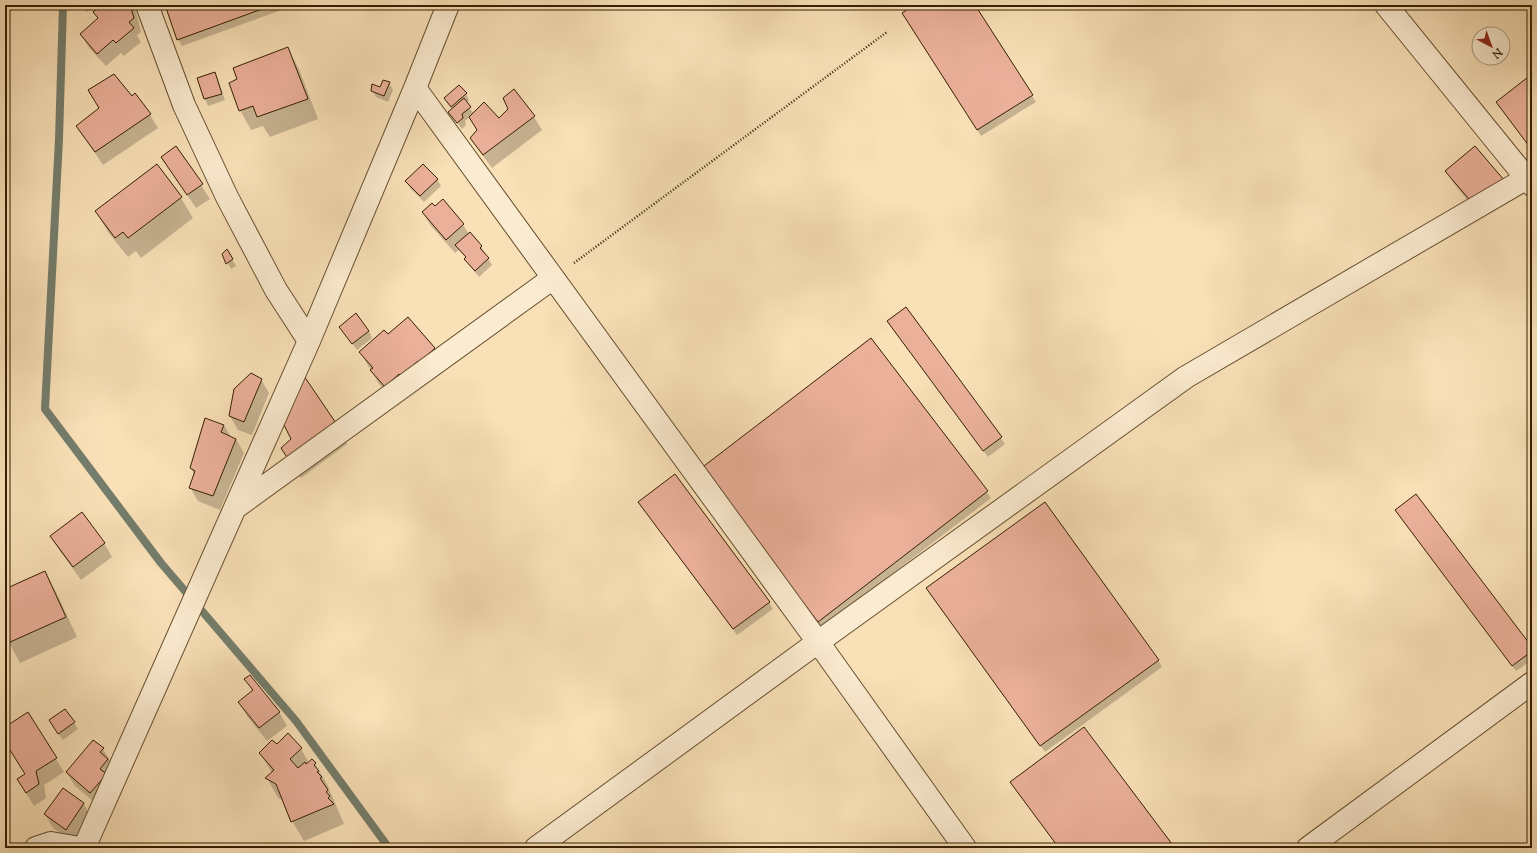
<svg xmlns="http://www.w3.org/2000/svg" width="1537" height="853" font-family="'Sorts Mill Goudy',serif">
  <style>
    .shadow { fill: #0003 }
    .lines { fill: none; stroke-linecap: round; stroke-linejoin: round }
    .stream { stroke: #747d6c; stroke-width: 8 }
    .building { fill: #ebb09a; stroke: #341f00 }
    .minor-casing { stroke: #654f2e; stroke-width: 24 }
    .path { stroke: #341f00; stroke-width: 2.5; stroke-dasharray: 1 2; stroke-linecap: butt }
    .minor { stroke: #fbebd0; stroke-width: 22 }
  </style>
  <rect width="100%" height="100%" fill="#f9e0b7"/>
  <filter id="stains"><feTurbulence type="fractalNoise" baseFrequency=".005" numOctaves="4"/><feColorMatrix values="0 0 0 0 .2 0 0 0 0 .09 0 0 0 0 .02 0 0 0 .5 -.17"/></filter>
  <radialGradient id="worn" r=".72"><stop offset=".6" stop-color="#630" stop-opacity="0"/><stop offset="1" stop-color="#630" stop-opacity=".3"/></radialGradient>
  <!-- shadow -->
  <path class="shadow" d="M82 5H132L136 12 141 32 137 35 141 42 124 56 121 53 106 66 89 48 81 34 98 19 94 12 101 6 86 12Z
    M166 5H295L182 46 178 39Z
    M916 5H974L1036 102 981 136 907 20Z
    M288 49 299 69 318 119 270 137 263 126 251 130 240 110 239 80Z
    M214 73 218 80 225 100 208 106 205 99 198 79Z
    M389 83 393 90 388 102 376 97 372 90 381 88Z
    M466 93 469 100 466 103 474 114 499 119 534 117 542 130 492 168 480 152 472 138 478 131 470 117 465 121 466 125 462 129 449 112 452 109 445 99Z
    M132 97 150 115 158 128 103 165 77 126Z
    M176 147 210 199 196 208 162 157Z
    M156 166 181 198 193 218 141 258 136 251 128 257 108 232 96 212Z
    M1446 171 1511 194 1482 218 1454 184Z
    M437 179 441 186 424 202 410 188 407 181Z
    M443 201 463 225 469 234 481 246 492 265 479 277 469 265 465 259 466 258 459 250 455 253 431 226 423 213 435 208Z
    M227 250 236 266 231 269 223 254Z
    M906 308 1005 444 988 457 893 328Z
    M408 318 434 349 442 363 393 400 379 384 360 352 388 336Z
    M340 327 369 331 372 338 357 350Z
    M871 339 991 498 822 628 705 475Z
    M261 379 269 393 252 435 238 430 230 416Z
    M224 425 231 437 236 439 244 453 220 510 198 501 190 487 194 475 191 468Z
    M339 430 347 444 301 478 282 449Z
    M643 508 769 602 773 609 737 635Z
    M1396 510 1532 649V660L1516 671Z
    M51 537 104 543 112 557 81 580 59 550Z
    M45 572 56 592 77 637 20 663 5 635V590Z
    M927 589 1158 660 1162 667 1045 752Z
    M246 680 279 712 287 726 267 741 247 716 239 702 253 692Z
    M28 714 64 772 44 785 46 798 34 806 26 793V774L5 741V728Z
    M74 723 78 729 63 740 54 727Z
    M277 746 301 749 309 763 315 764 327 784 344 824 304 841 292 821 284 801 278 798 267 778 272 773 260 753Z
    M103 749 111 762 99 806 75 786 67 773Z
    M63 789 84 804 91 818 74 843 53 828 45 814Z"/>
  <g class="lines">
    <!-- stream -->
    <path class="stream" d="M63 5 59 139 45 409 161 563 296 721 389 848"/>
  </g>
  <!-- building -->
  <path class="building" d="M101 5H130L134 18 129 22 134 28 116 43 113 40 97 54 80 34 98 18 93 12Z
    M165 5H273L177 40Z
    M914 5H975L1033 95 977 130 902 13Z
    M288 47 308 99 257 117 253 106 239 111 229 83 237 79 233 68Z
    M215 72 222 94 204 99 197 78Z
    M114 74 132 96 135 93 151 114 95 152 76 126 99 108 88 90Z
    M1532 74V150L1496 102Z
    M383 80 390 82 384 96 371 91 372 84 380 87Z
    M459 85 467 93 451 107 444 98Z
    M514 89 535 116 483 155 470 138 477 130 469 117 484 102 499 118 508 109 503 98Z
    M464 98 471 107 462 114 463 118 457 123 448 112Z
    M176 146 203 184 187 195 161 157Z
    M1475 146 1504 180 1474 205 1445 171Z
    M157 164 182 197 128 238 123 232 115 238 95 211Z
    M423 164 438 179 420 196 405 181Z
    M443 199 464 224 446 240 422 212 432 203 435 206Z
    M470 232 482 246 480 248 489 258 475 271 464 259 466 257 455 245Z
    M227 249 233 259 226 264 222 254Z
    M906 307 1002 437 983 451 887 321Z
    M356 313 369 331 352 344 339 327Z
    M408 317 435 348 419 363 418 361 401 376 399 374 385 387 370 370 373 368 359 352 384 330 388 334Z
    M871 338 988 491 818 622 700 469Z
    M251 373 262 379 244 422 229 416 234 389Z
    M302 373 340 429 292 465 281 448 291 439 282 421Z
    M205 418 224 425 221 432 236 439 213 496 189 488 195 471 190 468Z
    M675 474 770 602 733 629 638 502Z
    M1416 494 1532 647V651L1512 666 1395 510Z
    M1045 502 1159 660 1040 746 926 588Z
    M82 512 105 543 73 567 50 536Z
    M45 571 66 617 8 643 5 637V589Z
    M250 675 280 712 259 728 238 702 253 690 244 679Z
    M65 709 75 722 58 734 49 720Z
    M28 712 57 758 36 771 39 784 26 793 17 779 25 774 5 742V727Z
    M1084 727 1175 848H1059L1010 782Z
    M288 733 302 748 290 759 298 768 305 762 306 764 312 759 316 763 314 765 319 771 317 772 322 777 320 778 328 790 326 792 330 796 328 798 334 804 291 822 276 784 265 778 274 770 259 753 272 740 277 744Z
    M93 740 104 748 100 752 108 759 100 769 107 774 90 793 66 772Z
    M63 788 84 803 66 830 44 814Z"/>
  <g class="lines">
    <!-- minor casing -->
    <g class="minor-casing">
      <path id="minor" d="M147 5 184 105 227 197 276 290 309 341
        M1386 5 1532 185
        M415 88 818 642 965 848
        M235 508 553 278
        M36 848 51 843 80 848
        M84 848 309 341 415 88 448 5
        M536 848 818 642 1186 377 1532 175
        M1308 848 1532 683"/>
    </g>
    <!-- path -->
    <path class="path" d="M574 263 887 32"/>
    <!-- minor -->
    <use href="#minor" class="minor"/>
  </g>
  <!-- margin -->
  <rect width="1537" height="853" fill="none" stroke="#f9e0b7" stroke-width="20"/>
  <rect x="6" y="6" width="1525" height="841" fill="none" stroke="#341f00" stroke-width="2"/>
  <rect x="10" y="10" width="1517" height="833" fill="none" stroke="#341f00"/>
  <!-- north arrow -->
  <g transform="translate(1491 46) rotate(139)"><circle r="19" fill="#fbebd0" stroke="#ab997d"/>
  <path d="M0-3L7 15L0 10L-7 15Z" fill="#8f2418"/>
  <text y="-6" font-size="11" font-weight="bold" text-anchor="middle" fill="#341f00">N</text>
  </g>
  <rect width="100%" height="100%" filter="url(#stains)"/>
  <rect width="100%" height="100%" fill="url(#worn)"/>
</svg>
